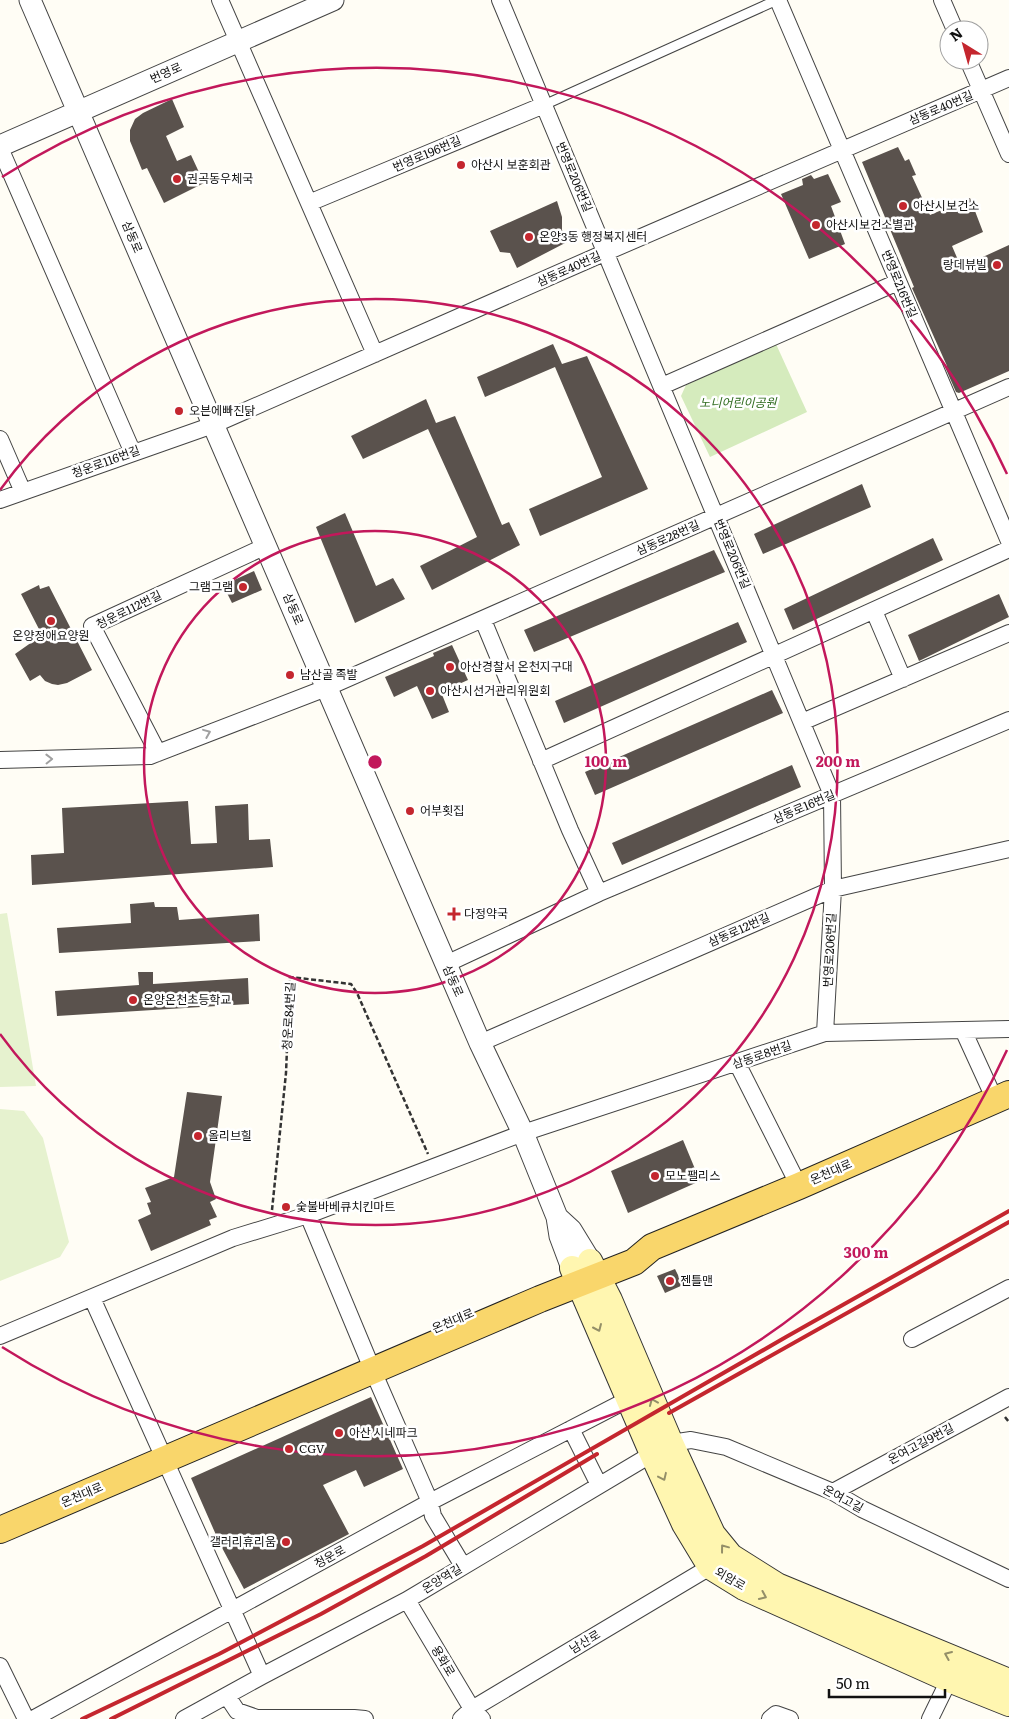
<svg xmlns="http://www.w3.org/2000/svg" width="1009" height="1719" font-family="Literata,'Noto Sans KR',serif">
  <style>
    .green { fill: #d5ebbd }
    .pitch { fill: #e6f2cf }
    .building { fill: #5a524d }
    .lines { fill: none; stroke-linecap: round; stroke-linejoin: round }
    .service-casing { stroke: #444; stroke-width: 11 }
    .minor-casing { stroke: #444; stroke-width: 18 }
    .tertiary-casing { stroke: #444; stroke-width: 23 }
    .secondary-casing { stroke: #333; stroke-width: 26 }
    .primary-casing { stroke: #222; stroke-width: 28 }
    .path { stroke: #333; stroke-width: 2.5; stroke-dasharray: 5 2.5; stroke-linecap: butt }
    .service { stroke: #fff; stroke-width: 9 }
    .minor { stroke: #fff; stroke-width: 16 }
    .tertiary { stroke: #fff; stroke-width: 21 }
    .secondary { stroke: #fff6b0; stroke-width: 24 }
    .primary { stroke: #f9d66b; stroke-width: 26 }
    .rail { stroke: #c4262e; stroke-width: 4 }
    .oneway { stroke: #a0a0a0 }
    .oneway2 { stroke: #948f68 }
    .ring { fill: none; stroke: #c2185b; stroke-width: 2.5 }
    .poi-dot { fill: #c4262e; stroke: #fff; stroke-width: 2 }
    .labels { text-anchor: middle; stroke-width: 5; stroke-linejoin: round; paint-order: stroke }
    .street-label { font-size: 12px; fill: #111; stroke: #fff }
    .poi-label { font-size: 12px; fill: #111; stroke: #fff; text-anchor: start }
    .park-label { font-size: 12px; font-style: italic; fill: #2f6b1f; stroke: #fff }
    .centre { fill: #c2185b; stroke: #fff; stroke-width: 2.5 }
    .ring-label { font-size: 15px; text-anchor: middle; font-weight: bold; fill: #c2185b; stroke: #fff; stroke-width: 5; stroke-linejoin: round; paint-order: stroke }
  </style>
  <rect width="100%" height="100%" fill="#fffdf5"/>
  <!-- green -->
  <path class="green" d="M776 344 807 412 710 457 681 396 686 385Z"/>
  <!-- pitch -->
  <path class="pitch" d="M7 913 36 1086 0 1087V914Z
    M0 1109 24 1111 43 1138 69 1242 60 1257 0 1281Z"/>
  <!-- building -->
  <path class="building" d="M172 99 184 127 166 136 177 161 191 155 204 183 164 203 147 168 142 170 130 141V130L135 119 143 113Z
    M898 147 905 161 909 159 916 175 912 176 930 215 970 198 983 232 952 246 961 267 1009 245V371L959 393 956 392 945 367 947 366 912 288 914 287 862 162Z
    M828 174 841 202 831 206 845 244 809 259 781 194 803 185 802 179 811 175 814 179Z
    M557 201 562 217V230L567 242 517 268 510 253 500 252 490 231Z
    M553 344 562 364 587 356 648 489 540 536 529 509 602 477 555 367 485 397 477 377Z
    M426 399 436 423 455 416 502 525 509 522 520 545 432 590 420 566 477 537 428 429 363 459 351 436Z
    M862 484 871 507 763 554 754 534Z
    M345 513 376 586 393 578 405 599 355 623 316 527Z
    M933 538 943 560 793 630 784 609Z
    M714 550 725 572 534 652 524 630Z
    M254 571 262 590 232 603 223 585Z
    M39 585 40 589 49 586 92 670 67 683 58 685 52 684 45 681 40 675 30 681 15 654 42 635 21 594Z
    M999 594 1009 617 919 661 908 635Z
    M738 622 747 642 564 723 555 701Z
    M452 645 468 680 441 692 449 712 432 719 417 686 394 697 385 677 434 656 433 653Z
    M772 690 783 713 595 795 585 772Z
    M792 765 801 787 622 865 612 843Z
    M188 801 191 844 217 843 215 806 248 804 249 840 270 839 273 867 32 885 31 855 64 853 62 808Z
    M154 902 155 907H177L179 920 259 914 260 941 59 953 57 928 131 923 130 904Z
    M138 972H153V984L248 978 249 1004 57 1016 55 991 139 985Z
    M187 1092 222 1096 210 1182 216 1199 210 1202 217 1217 209 1220 211 1225 151 1251 138 1220 151 1214 147 1203 151 1202 145 1188 174 1177Z
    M683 1140 700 1181 628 1213 611 1171Z
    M675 1269 683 1285 665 1293 657 1276Z
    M371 1397 403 1469 364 1487 356 1470 323 1485 349 1534 244 1589 220 1544 191 1478Z"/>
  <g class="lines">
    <!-- service casing -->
    <g class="service-casing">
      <path id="service" d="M544 105 777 0"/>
    </g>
    <!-- minor casing -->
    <g class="minor-casing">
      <path id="minor" d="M220 0 375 354
        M500 0 832 795 833 889 825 1033
        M778 0 1009 541
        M942 0 955 30
        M968 60 1009 154
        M0 148 133 453
        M309 203 544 105
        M662 386 898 282
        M0 439 23 492
        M0 500 213 425 595 257 1009 78
        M874 611 903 679
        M483 620 570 830 599 893
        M802 722 1009 633
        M158 753 92 626 266 546
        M0 760 150 756 326 688 1009 387
        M541 761 1009 549
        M446 964 599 893 1009 720
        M963 1030 995 1100
        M480 1043 833 889 1009 849
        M737 1063 799 1186
        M308 1215 373 1371 430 1502 433 1516 463 1566
        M92 1298 262 1676
        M0 1336 233 1238 308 1215 523 1133 825 1033 1009 1029
        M912 1339 1009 1288
        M571 1429 599 1485
        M671 1443 691 1440 726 1447 833 1492 862 1509 1009 1579
        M833 1492 1009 1397
        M407 1600 472 1709 482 1719
        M0 1666 26 1719
        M227 1696 237 1711 257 1718H354L365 1719
        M33 1719 430 1502 629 1399
        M184 1719 262 1676 407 1600 652 1454
        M461 1719 472 1709 710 1567
        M770 1719 776 1714 790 1719
        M930 1719 949 1680"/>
    </g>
    <!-- tertiary casing -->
    <g class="tertiary-casing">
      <path id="tertiary" d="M30 0 480 1043 523 1133 557 1217 560 1236 572 1268
        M0 146 333 0
        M559 1219 571 1230 590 1261"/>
    </g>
    <!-- secondary casing -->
    <g class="secondary-casing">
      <path id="secondary" d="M590 1261 610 1300 671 1443 713 1534 731 1556 777 1585 1009 1681
        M572 1268 652 1454 684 1524 710 1567 744 1588 949 1680 1009 1704"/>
    </g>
    <!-- primary casing -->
    <g class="primary-casing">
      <path id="primary" d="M0 1530 540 1299 634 1262 652 1247 799 1186 1009 1094"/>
    </g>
    <!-- path -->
    <path class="path" d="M272 1210 286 1073 290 977 351 984 357 993 428 1154
      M1005 1417 1009 1422"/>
    <!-- service -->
    <use href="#service" class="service"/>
    <!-- minor -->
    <use href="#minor" class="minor"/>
    <!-- tertiary -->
    <use href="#tertiary" class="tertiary"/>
    <!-- secondary -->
    <use href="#secondary" class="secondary"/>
    <!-- primary -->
    <use href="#primary" class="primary"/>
    <!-- rail -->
    <path class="rail" d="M669 1413 1009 1222
      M82 1719 219 1654 423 1546 786 1337 1009 1211
      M111 1719 321 1614 426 1556 597 1454"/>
  </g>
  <!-- one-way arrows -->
  <defs><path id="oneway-chevron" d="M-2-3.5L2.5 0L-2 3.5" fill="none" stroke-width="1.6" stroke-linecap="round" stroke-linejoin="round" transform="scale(1.25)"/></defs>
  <g class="oneway">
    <use href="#oneway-chevron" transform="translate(207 733) rotate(-22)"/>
    <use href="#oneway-chevron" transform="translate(49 759) rotate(-1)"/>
  </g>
  <g class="oneway2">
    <use href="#oneway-chevron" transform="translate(598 1328) rotate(66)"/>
    <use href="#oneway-chevron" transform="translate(653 1402) rotate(-113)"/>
    <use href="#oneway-chevron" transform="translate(663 1477) rotate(65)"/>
    <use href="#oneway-chevron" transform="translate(724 1548) rotate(-127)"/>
    <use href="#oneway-chevron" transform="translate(763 1596) rotate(24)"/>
    <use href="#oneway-chevron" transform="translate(948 1655) rotate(-157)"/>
  </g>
  <!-- distance rings -->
  <g class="ring">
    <circle cx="375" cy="762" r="231"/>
    <path d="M0 490A463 463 0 1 1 0 1034"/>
    <path d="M1007 1050A694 694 0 0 1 2 1347M2 177A694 694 0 0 1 1007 474"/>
  </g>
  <!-- markers -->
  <g class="poi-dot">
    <circle cx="461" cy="165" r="5"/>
    <circle cx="177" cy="179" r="5"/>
    <circle cx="903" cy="206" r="5"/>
    <circle cx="816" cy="225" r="5"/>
    <circle cx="529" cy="237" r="5"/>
    <circle cx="997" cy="265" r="5"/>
    <circle cx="179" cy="411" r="5"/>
    <circle cx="243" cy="587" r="5"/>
    <circle cx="51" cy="621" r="5"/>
    <circle cx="450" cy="667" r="5"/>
    <circle cx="290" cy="675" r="5"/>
    <circle cx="430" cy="691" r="5"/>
    <circle cx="410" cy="811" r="5"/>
    <path d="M451.5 906.5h5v5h5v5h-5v5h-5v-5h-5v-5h5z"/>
    <circle cx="133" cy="1000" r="5"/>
    <circle cx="198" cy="1136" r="5"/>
    <circle cx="655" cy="1176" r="5"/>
    <circle cx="286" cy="1207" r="5"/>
    <circle cx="670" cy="1281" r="5"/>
    <circle cx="339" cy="1433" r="5"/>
    <circle cx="289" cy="1449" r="5"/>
    <circle cx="286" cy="1542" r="5"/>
  </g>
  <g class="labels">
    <!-- street labels -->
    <g class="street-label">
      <text transform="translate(166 73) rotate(-24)" y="4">번영로</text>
      <text transform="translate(941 108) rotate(-23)" y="4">삼동로40번길</text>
      <text transform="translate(427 154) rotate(-23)" y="4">번영로196번길</text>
      <text transform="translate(574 177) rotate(67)" y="4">번영로206번길</text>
      <text transform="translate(132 237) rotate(67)" y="4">삼동로</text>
      <text transform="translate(569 269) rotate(-24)" y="4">삼동로40번길</text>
      <text transform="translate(899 284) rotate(67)" y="4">번영로216번길</text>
      <text transform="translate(106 462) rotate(-20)" y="4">청운로116번길</text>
      <text transform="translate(668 538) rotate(-24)" y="4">삼동로28번길</text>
      <text transform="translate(732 554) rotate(67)" y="4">번영로206번길</text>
      <text transform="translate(293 609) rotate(67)" y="4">삼동로</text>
      <text transform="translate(129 610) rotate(-26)" y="4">청운로112번길</text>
      <text transform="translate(804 807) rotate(-23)" y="4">삼동로16번길</text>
      <text transform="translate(739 930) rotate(-24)" y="4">삼동로12번길</text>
      <text transform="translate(830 950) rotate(-87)" y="4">번영로206번길</text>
      <text transform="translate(453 981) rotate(66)" y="4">삼동로</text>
      <text transform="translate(289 1016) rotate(-87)" y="4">청운로84번길</text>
      <text transform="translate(762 1055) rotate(-19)" y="4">삼동로8번길</text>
      <text transform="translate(831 1172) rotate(-24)" y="4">온천대로</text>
      <text transform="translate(453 1321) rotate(-23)" y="4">온천대로</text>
      <text transform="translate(921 1444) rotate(-28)" y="4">온여고길9번길</text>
      <text transform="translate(82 1495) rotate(-23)" y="4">온천대로</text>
      <text transform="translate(843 1499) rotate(28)" y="4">온여고길</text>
      <text transform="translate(330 1557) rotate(-29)" y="4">청운로</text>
      <text transform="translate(442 1579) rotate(-31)" y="4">온양역길</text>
      <text transform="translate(730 1579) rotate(30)" y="4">외암로</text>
      <text transform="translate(585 1642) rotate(-31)" y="4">남산로</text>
      <text transform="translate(443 1661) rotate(59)" y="4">용화로</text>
    </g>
    <!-- poi labels -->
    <g class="poi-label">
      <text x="471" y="169">아산시 보훈회관</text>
      <text x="187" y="183">권곡동우체국</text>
      <text x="913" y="210">아산시보건소</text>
      <text x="826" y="229">아산시보건소별관</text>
      <text x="539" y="241">온양3동 행정복지센터</text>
      <text x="987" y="269" text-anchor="end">랑데뷰빌</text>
      <text x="189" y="415">오븐에빠진닭</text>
      <text x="233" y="591" text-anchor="end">그램그램</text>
      <text x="51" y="640" text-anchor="middle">온양정애요양원</text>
      <text x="460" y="671">아산경찰서 온천지구대</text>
      <text x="300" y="679">남산골 족발</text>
      <text x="440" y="695">아산시선거관리위원회</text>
      <text x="420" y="815">어부횟집</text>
      <text x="464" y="918">다정약국</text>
      <text x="143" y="1004">온양온천초등학교</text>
      <text x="208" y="1140">올리브힐</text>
      <text x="665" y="1180">모노팰리스</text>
      <text x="296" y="1211">숯불바베큐치킨마트</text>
      <text x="680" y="1285">젠틀맨</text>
      <text x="349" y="1437">아산 시네파크</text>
      <text x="299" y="1453">CGV</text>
      <text x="276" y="1546" text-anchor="end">갤러리휴리움</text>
    </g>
    <!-- park labels -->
    <g class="park-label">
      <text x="738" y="407">노니어린이공원</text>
    </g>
  </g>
  <circle cx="375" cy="762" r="8" class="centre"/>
  <g class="ring-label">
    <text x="606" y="767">100 m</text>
    <text x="838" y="767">200 m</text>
    <text x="866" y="1258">300 m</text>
  </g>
  <!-- north arrow -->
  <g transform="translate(964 45) rotate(323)"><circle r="24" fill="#ffffff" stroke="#a0a0a0"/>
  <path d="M0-4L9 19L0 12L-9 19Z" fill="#c4262e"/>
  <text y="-8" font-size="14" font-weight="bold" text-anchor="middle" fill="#111111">N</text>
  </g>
  <!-- scale -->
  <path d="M829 1689v8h116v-8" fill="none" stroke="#111111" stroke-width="2.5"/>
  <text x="836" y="1689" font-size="15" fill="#111111" stroke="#ffffff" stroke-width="4" paint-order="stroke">50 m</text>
</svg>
